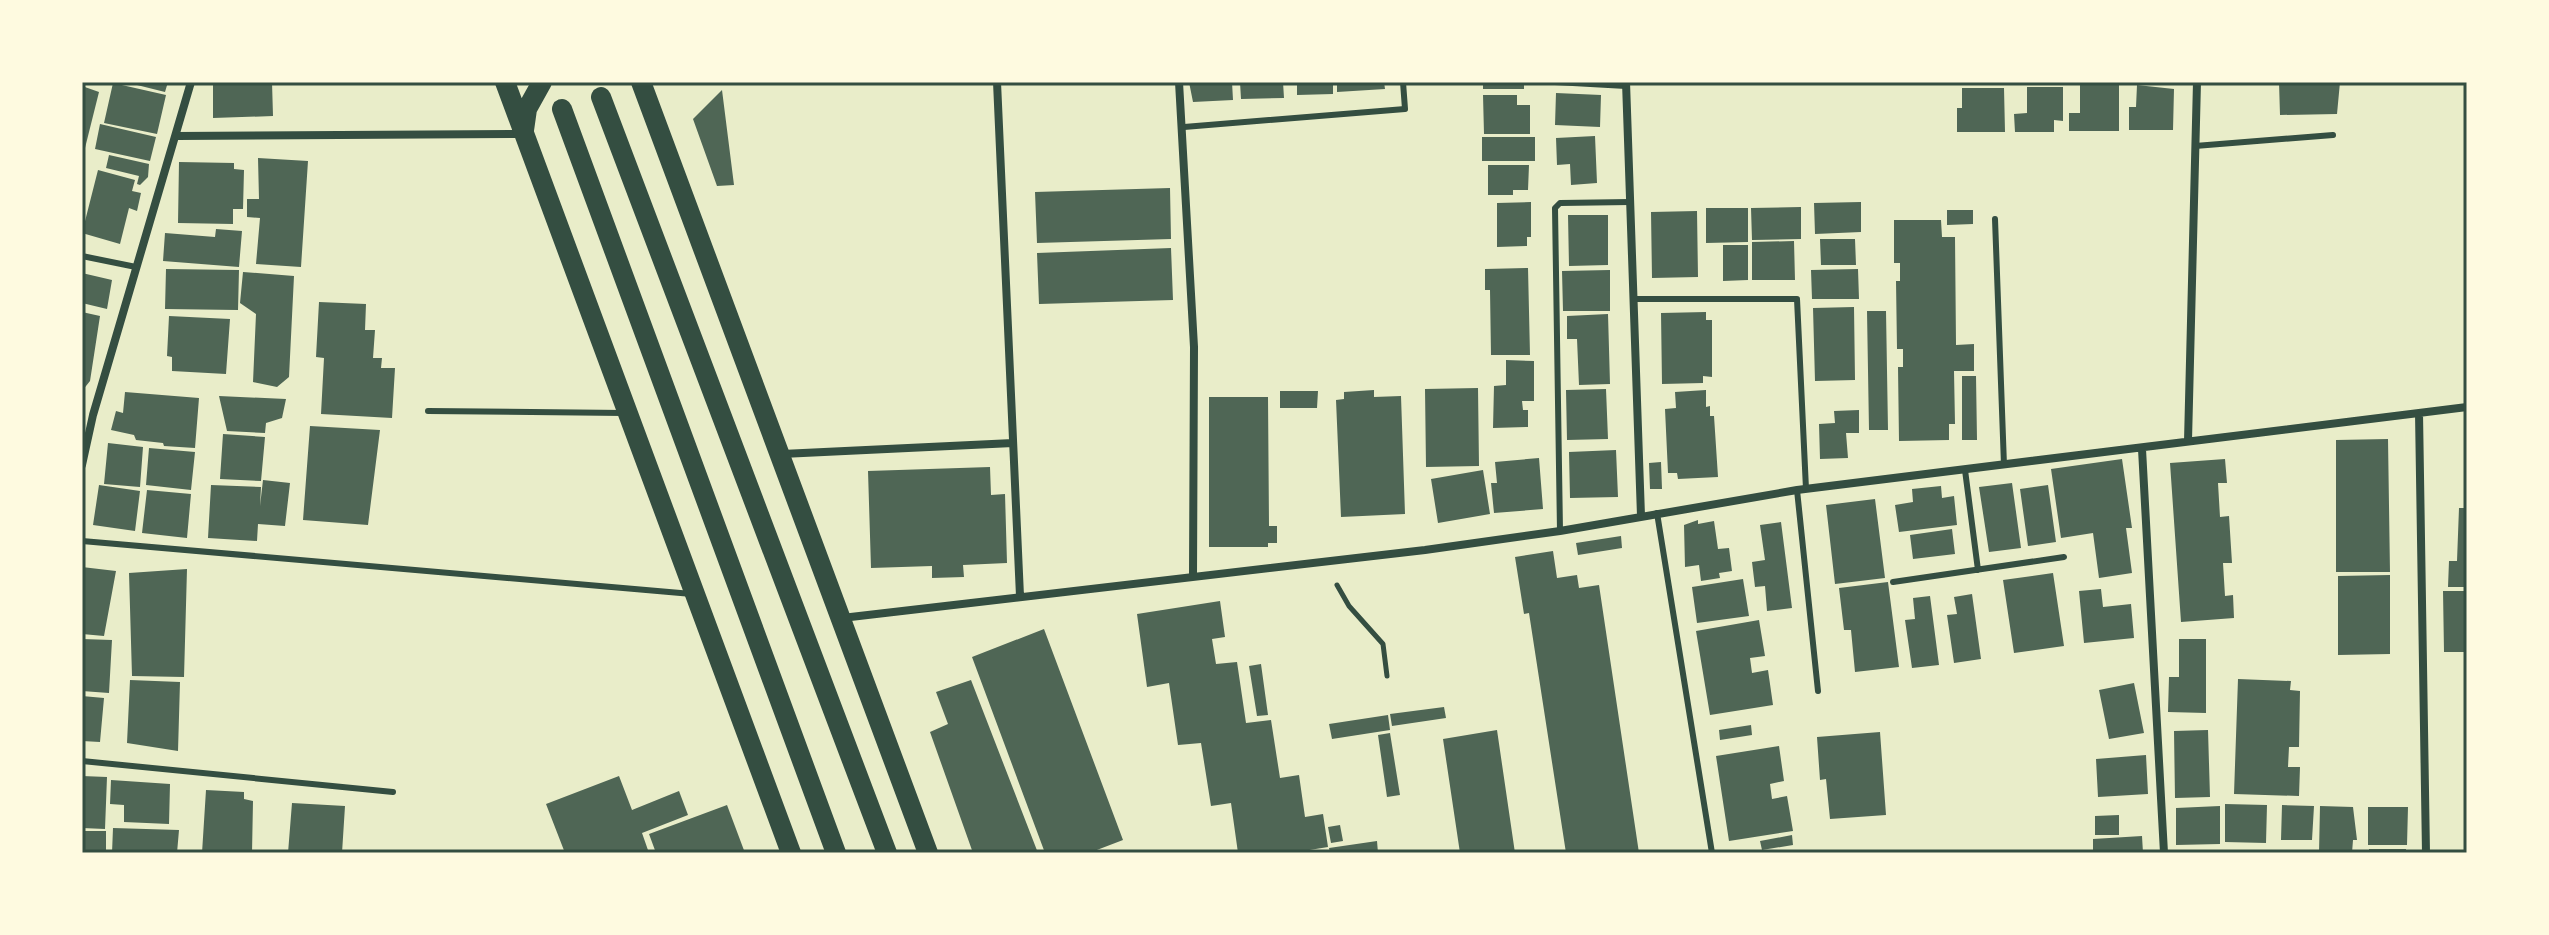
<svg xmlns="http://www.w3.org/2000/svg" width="2549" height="935" font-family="'Archivo Narrow',sans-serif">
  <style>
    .building { fill: #4f6655 }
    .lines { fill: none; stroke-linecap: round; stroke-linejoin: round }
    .path { stroke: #344e41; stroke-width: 5 }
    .service { stroke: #344e41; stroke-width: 6 }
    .minor { stroke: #344e41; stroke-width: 8 }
    .primary { stroke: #344e41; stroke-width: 20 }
    .neatline { fill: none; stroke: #344e41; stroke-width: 3 }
  </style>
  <rect width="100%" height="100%" fill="#e9edc9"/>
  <!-- building -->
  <path class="building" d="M125 82H168L165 92Z
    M213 82H272L273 116 213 118Z
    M1189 82H1232L1233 100 1193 102Z
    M1240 82H1283L1284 98 1241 99Z
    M1297 82H1333V94L1297 95Z
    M1337 82H1384L1385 89 1337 92Z
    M1483 82H1524V89H1483Z
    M2279 82H2340L2337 114 2280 115Z
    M113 83 166 95 157 134 104 123Z
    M2080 85H2119V131H2069V113H2080Z
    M2137 85 2174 89 2173 130H2129V107H2136Z
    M82 86 99 92 83 156H82Z
    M2027 87H2063V121L2054 120V132H2015L2014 114 2027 113Z
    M1962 88H2004L2005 132H1957V108H1962Z
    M722 90 734 185 717 186 693 119Z
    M1556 93 1601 95 1600 127 1555 125Z
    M1483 95H1517V105H1530V134H1484Z
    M100 124 156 137 150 161 95 149Z
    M1595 136 1597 183 1571 185 1570 164 1557 165 1556 138Z
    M1482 137H1535V161H1482Z
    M109 155 149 164 148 177 140 185 137 184 139 176 106 168Z
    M258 158 308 161 301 267 256 264 260 218 247 217V199H259Z
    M179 162 234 163V169L244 170 243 209H233V224L178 223Z
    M1488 165H1529L1528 190H1513V195H1488Z
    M98 170 135 180 132 191 141 193 137 211 129 208 120 244 82 233Z
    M1170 188 1171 239 1037 243 1035 192Z
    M1531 202V237H1527V246L1497 247V203Z
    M1861 202V232L1815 234 1814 203Z
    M1801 207V239L1752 240 1751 208Z
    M1706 208H1748V242L1706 243Z
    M1947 210H1973V224L1947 225Z
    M1697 211 1698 277 1652 278 1651 212Z
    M1568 215H1608V265L1569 266Z
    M1894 220H1941L1942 237H1955L1956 345 1974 344V371H1954L1955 424H1949V440L1899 441 1898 367H1903V349H1897L1896 281H1900V263H1894Z
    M216 229 242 231 239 267 163 261 165 233 215 237Z
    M1820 239H1855L1856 265H1821Z
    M1794 241 1795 280H1752V242Z
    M1723 245H1748V280L1723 281Z
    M1171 248 1173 300 1039 304 1037 253Z
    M1528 268 1530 355H1491L1490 290H1485V269Z
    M166 269 239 270 238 310 165 309Z
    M1858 269 1859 299H1812L1811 270Z
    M1610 270V311H1563L1562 271Z
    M243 272 294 276 289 377 277 387 253 382 256 314 240 303Z
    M82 273 112 280 107 309 82 303Z
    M319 302 366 304 365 330H375L373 358H382L381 368H395L392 418 321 414 324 358 316 357Z
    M1854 307 1855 380 1815 381 1813 308Z
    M1867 311H1886L1888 430H1869Z
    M82 312 100 316 90 381 82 391Z
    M1706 312V320H1712V377L1703 376V383L1662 384 1661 313Z
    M1608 314 1610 384 1579 385 1577 339H1567V316Z
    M169 316 230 319 226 374 172 371V357L167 356Z
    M1506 360 1534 361V401H1522L1523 410H1528V427L1493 428 1494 386 1506 385Z
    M1962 376H1976L1977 440H1962Z
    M1478 388 1479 466 1426 467 1425 389Z
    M1606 389 1608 439 1567 440 1566 390Z
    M1374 390V397L1401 396 1405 514 1341 517 1336 400 1344 399V392Z
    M1706 390V407L1710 406V416H1714L1718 477 1678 479 1677 473H1668L1665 409 1676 408 1675 392Z
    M1280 391H1318L1317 408H1280Z
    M125 392 199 398 195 448 164 446 163 443 136 440 134 435 111 430 116 411 123 413Z
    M219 396 286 399 282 418 266 423 265 433 227 431Z
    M1209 397H1268L1269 526H1277V543H1268V547H1209Z
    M1859 410V433H1846L1848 458 1820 459 1819 424 1835 423 1834 411Z
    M310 426 380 430 368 525 303 520Z
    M223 434 265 437 261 481 220 479Z
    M2388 439 2390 572H2336V440Z
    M108 443 143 447 140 487 104 484Z
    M149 448 195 452 191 490 146 485Z
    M1616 450 1618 497 1570 498 1569 452Z
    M1539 458 1543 509 1494 513 1491 483H1497L1495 462Z
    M2122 459 2132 528H2126L2132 573 2099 578 2093 533 2061 538 2051 469Z
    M2225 459 2227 483H2218L2220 517 2229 516 2232 563H2223L2225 596 2233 595 2234 618 2181 622 2170 463Z
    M1661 462 1662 489H1650L1649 463Z
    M990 467 991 495 1005 494 1007 563 963 565 964 577 932 578V566L871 568 868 471Z
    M1483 470 1490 514 1438 523 1431 479Z
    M263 480 290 483 285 526 258 524 257 541 208 538 211 485 261 487 260 506Z
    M2012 483 2021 548 1989 552 1979 487Z
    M99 485 140 491 135 531 93 525Z
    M2048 485 2056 542 2028 546 2020 489Z
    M1941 486 1942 498 1954 496 1957 525 1899 532 1895 505 1913 502 1912 489Z
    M147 490 191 494 187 538 142 533Z
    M1875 499 1885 578 1835 584 1826 505Z
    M2459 508H2467V587H2448L2449 561H2457Z
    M1698 520V524L1714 521 1718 549 1729 548 1732 571 1719 573 1720 578 1701 581 1699 565 1685 567 1684 525Z
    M1781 522 1792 608 1767 611 1765 586 1755 587 1752 562 1765 560 1760 525Z
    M1952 529 1955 554 1913 559 1910 535Z
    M1621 536 1622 548 1578 555 1576 543Z
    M1553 551 1557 578 1577 575 1579 588 1599 585 1639 853H1566L1529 613 1524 614 1515 557Z
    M82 567 116 571 104 636 82 634Z
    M187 569 184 677 132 676 129 573Z
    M2053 573 2064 646 2014 653 2003 580Z
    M2390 575V654L2338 655V576Z
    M1743 579 1749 616 1697 623 1692 587Z
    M1888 582 1899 667 1855 672 1851 630H1844L1839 588Z
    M2101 589 2103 607 2131 604 2134 638 2084 643 2079 591Z
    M2443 591H2467V652H2444Z
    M1972 594 1981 659 1954 663 1947 615 1957 614 1954 597Z
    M1930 596 1939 665 1912 668 1905 620 1915 619 1913 598Z
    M1220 601 1225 637 1212 639 1216 664 1237 662 1246 723 1271 720 1280 778 1299 775 1305 817 1323 814 1328 847 1291 853H1238L1231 803 1211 806 1201 743 1178 745 1169 683 1147 687 1137 614Z
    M1759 620 1765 656 1750 658 1752 673 1768 670 1773 705 1710 715 1696 631Z
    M1044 629 1123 840 1089 853H1045L972 657Z
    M82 639 112 640 109 693 82 691Z
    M2179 639H2206V713L2168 712 2169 677H2179Z
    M1261 664 1268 715 1257 716 1249 666Z
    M2238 679 2291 681 2290 690 2300 691 2299 747H2289L2288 767H2300L2299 796 2234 794Z
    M130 680 180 682 178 751 127 743Z
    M971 680 1038 853H973L930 732 948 724 936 692Z
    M2134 683 2144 733 2109 739 2099 690Z
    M82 696 104 698 100 742 82 741Z
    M1444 707 1446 718 1392 726 1390 714Z
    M1388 715 1390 730 1332 739 1329 724Z
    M1751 725 1752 735 1720 740 1719 730Z
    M1497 730 1515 853H1460L1443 739Z
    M2208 730 2210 797 2175 798 2174 731Z
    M1880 732 1886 815 1830 819 1826 779 1820 780 1817 737Z
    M1390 733 1400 795 1387 797 1378 735Z
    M1779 746 1784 781 1770 784 1772 799 1787 796 1793 831 1729 841 1716 756Z
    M2146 755 2148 794 2098 797 2096 759Z
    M82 776 107 777 105 829 82 828Z
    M619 776 632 810 679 791 688 815 642 833 649 853H565L546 804Z
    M111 780 170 784 169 824 124 822V805L110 804Z
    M206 790 244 792V799L253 801 252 853H202Z
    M292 803 345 806 342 853H288Z
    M2225 804 2267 805 2266 843 2225 842Z
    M727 805 745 853H656L649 834Z
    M2282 805 2314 806 2312 840H2281Z
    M2220 806V844L2176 845V808Z
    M2320 806 2353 807 2357 840H2353L2352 853H2319Z
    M2368 807H2408L2407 845H2368Z
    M2119 815V835H2095V816Z
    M1340 825 1343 841 1331 843 1328 827Z
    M113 828 179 830 177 853H112Z
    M82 831H106V853H82Z
    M1792 835 1793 845 1762 850 1760 841Z
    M2142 836 2143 853H2093V839Z
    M1377 841 1378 853H1330L1329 848Z
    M2369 849H2406V853H2369Z"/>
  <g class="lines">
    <!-- path -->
    <path class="path" d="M1337 585 1349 606 1383 644 1387 676"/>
    <!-- service -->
    <path class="service" d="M1555 82 1626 86
      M1184 127 1405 109 1403 82
      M2195 146 2333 135
      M1995 219 2004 465
      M82 256 136 267
      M1633 299H1797L1806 489
      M428 411 624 413
      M1965 470 1978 570
      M1797 490 1818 691
      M1657 513 1712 853
      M1560 531 1555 208 1560 203 1630 202
      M82 541 692 594
      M1893 582 2064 557
      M82 761 393 792
      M2257 853H2267"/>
    <!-- minor -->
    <path class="minor" d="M997 82 1020 596
      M1179 82 1194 347 1193 576
      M1626 82 1641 516
      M177 136 523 134
      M2419 413 2426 853
      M2188 441 2197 82
      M2142 449 2164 853
      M782 454 1013 443
      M82 465 93 415 191 82
      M842 618 1425 550 1560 531 1797 490 2467 407"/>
    <!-- primary -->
    <path class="primary" d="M505 82 791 853
      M641 82 928 853
      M601 97 887 853
      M562 109 836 853
      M524 130 527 109 542 82"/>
  </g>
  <!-- border -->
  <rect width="2549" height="935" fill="none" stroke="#fefae0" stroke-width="168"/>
  <rect x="84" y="84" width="2381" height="767" class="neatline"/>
</svg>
